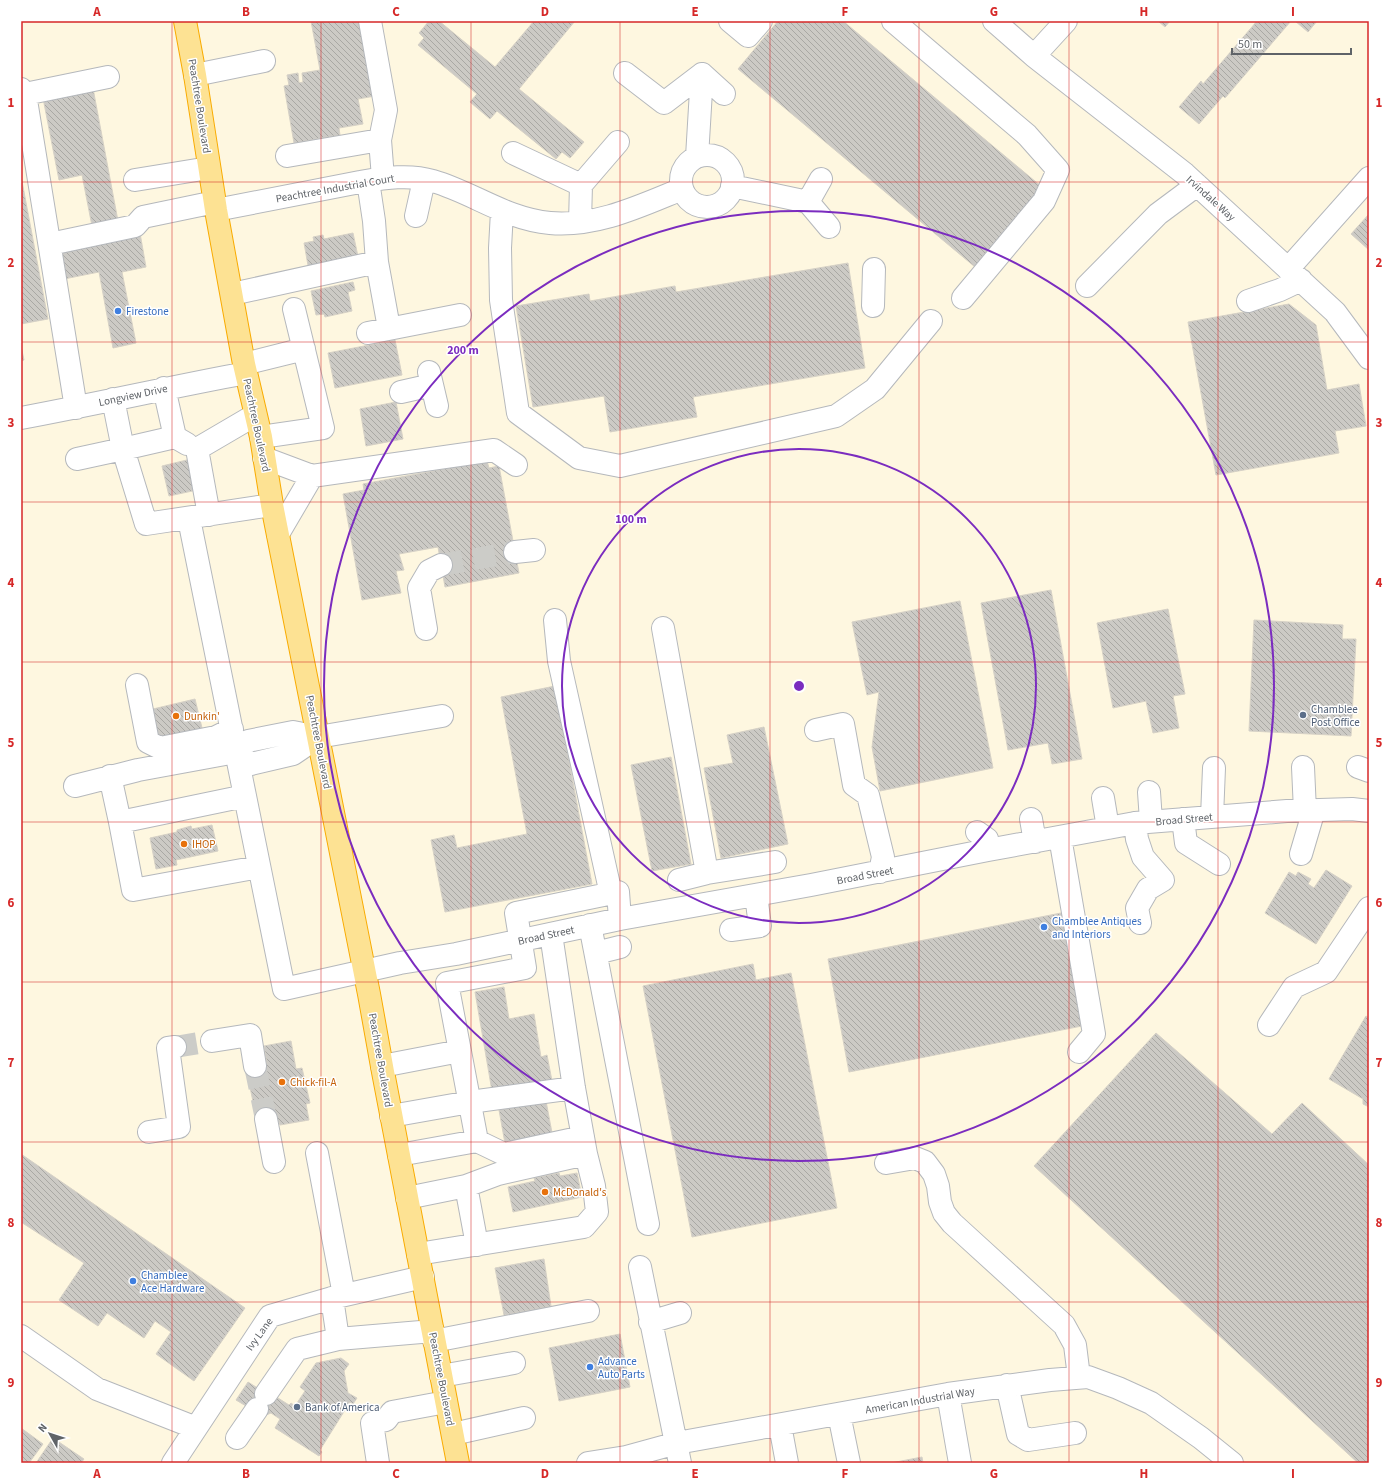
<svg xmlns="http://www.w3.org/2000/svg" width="1390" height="1484" font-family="'Source Sans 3',sans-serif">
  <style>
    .commercial { fill: #fef7e0 }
    .building { fill: url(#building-back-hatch); stroke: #d6d1c6 }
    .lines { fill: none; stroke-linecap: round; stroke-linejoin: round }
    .minor-tunnel { stroke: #ccccc8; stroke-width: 22; stroke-dasharray: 22 11; stroke-linecap: butt }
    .minor-casing { stroke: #b5b8bc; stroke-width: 24 }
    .highway-casing { stroke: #f9ab00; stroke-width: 24 }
    .minor { stroke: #fff; stroke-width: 22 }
    .highway { stroke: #fde293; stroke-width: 22 }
    .grid { fill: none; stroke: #d62828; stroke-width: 1; stroke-opacity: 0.55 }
    .ring { fill: none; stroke: #7b2cbf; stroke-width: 2 }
    .shop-dot { fill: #3f7fe0; stroke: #fff; stroke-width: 1.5 }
    .service-dot { fill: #5c6f8a; stroke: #fff; stroke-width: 1.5 }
    .food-dot { fill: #e8710a; stroke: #fff; stroke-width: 1.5 }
    .labels { text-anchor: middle; stroke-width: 3; stroke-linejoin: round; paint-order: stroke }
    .street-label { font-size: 11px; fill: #5f6368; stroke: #fff }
    .shop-label { font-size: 11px; fill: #366cbe; stroke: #fff; text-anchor: start }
    .service-label { font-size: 11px; fill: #4e5e75; stroke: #fff; text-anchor: start }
    .food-label { font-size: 11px; fill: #c56008; stroke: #fff; text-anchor: start }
    .centre { fill: #7b2cbf; stroke: #fff; stroke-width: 2 }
    .ring-label { font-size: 12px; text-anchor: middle; font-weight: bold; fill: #7b2cbf; stroke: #fff; stroke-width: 3; stroke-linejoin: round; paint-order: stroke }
    .neatline { fill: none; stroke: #d62828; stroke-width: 1.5 }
    .grid-label { font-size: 13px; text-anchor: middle; font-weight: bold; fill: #d62828 }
  </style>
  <defs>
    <pattern id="building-back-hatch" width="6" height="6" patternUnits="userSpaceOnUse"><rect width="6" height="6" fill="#cccac5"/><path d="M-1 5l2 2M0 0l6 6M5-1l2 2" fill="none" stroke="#a9a8a4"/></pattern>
  </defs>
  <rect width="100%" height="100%" fill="#f1efe8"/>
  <!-- commercial -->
  <path class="commercial" d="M21 21H520L522 23 524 21H1369V1463H21Z"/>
  <!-- building -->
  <path class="building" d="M311 21H361L375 96 358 99 363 124 339 128 340 135 294 143 284 86 289 85 287 75 298 73 299 83 303 82 302 73 320 70Z
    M429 21H439L495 67 534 21H575L519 89 584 142 570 158 562 152 556 159 497 111 490 119 470 102 477 94 418 45 424 38 419 33Z
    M778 21H843L1042 187 975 267 738 69Z
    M1158 21H1170L1165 27Z
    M1257 21H1291L1225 98 1223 96 1199 124 1179 107 1201 81 1203 84Z
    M1295 21H1317L1308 32Z
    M92 83 118 221 92 226 82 175 59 180 42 93Z
    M21 176 48 319 21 324Z
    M1369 214V250L1351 234Z
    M140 233 146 267 122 272 136 343 113 348 99 272 64 279 59 249Z
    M353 233 359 261 309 271 304 243 314 241 313 237 323 235 324 239Z
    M848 263 865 368 693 397 697 417 610 432 604 396 533 407 516 306 589 294 590 301 675 286 676 292Z
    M353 282 355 290 348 292 352 311 325 317 324 314 316 315 311 291Z
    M1289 304 1316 325 1327 390 1359 384 1366 426 1335 431 1339 453 1216 475 1188 322Z
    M395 340 402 375 335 388 328 353Z
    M21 346 24 360 21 361Z
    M396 402 403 439 366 446 360 409Z
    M191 459 197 490 169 496 162 466Z
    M487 461 489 468 499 466 519 573 445 587 438 547 399 554 404 570 396 571 401 593 362 600 343 494 364 490 363 484Z
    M1051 590 1082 759 1052 764 1048 743 1008 750 981 603Z
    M960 601 993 768 880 791 872 747 879 692 867 695 852 622Z
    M1168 609 1185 694 1173 696 1179 728 1153 733 1146 701 1113 708 1097 623Z
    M1254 620 1343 625 1342 639H1356L1351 736 1249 731Z
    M555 686 592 884 445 912 431 840 454 835 457 848 527 834 501 697Z
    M195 699 203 732 161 743 151 723 156 722 153 709Z
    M764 727 788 844 721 858 704 768 733 763 727 735Z
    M671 757 691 864 652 871 631 765Z
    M212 825 218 851 176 860 177 865 156 869 150 838 177 832V830L191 826 192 829Z
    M1326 870 1352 886 1316 944 1265 913 1289 872 1296 876 1298 872 1311 879 1308 884 1314 888Z
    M1066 912 1087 1025 849 1072 828 959Z
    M753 964 756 980 791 973 837 1208 692 1237 643 986Z
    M504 987 509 1019 534 1014 541 1057 547 1055 553 1086 493 1097 475 992Z
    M1366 1016 1369 1018V1107L1363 1104V1099L1329 1079Z
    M1156 1033 1272 1134 1302 1103 1369 1165V1463H1358L1034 1166Z
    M291 1041 296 1069 302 1068 310 1103 306 1104 309 1120 280 1125 277 1117 257 1121 246 1068 267 1064 264 1046Z
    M546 1101 553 1138 506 1149 499 1110Z
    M21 1154 245 1308 194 1381 156 1354 171 1332 155 1321 144 1338 107 1313 98 1326 59 1300 84 1263 21 1222Z
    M559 1173 560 1176 577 1173 582 1197 513 1212 508 1187 535 1181 534 1178Z
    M544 1259 551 1306 504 1315 495 1268Z
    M620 1334 630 1387 559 1401 549 1348Z
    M341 1358 349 1364 344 1371 348 1393 357 1398 353 1404 350 1402 320 1450 322 1452 319 1456 275 1428 280 1419 271 1413 266 1415 251 1409 236 1400 248 1382 275 1399 278 1398 289 1405 291 1403 295 1406 305 1391 300 1387 316 1363Z
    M21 1428 43 1444 29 1463H21Z
    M53 1438 84 1459 81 1463H36Z
    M922 1457 923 1463H891Z"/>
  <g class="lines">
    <!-- minor-tunnel -->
    <path class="minor-tunnel" d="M441 565 515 552
      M175 1047 212 1041
      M255 1066 266 1119"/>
    <!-- minor casing -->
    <g class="minor-casing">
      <path id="minor" d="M370 21 386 110 380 140
        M730 21 748 36 761 21
        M893 21 1027 135 1058 170 1044 201 963 298
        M994 21 1034 56 1185 174 1335 312 1369 358
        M1034 56 1066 21
        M625 73 664 103 702 74
        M702 74 724 94
        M195 75 264 61
        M21 89 25 94 76 408
        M25 94 108 77
        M513 153 581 185 618 142
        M681 181a26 26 0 1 1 52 0a26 26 0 1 1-52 0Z
        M287 156 380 140 383 178
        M697 157 702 74
        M135 180 209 168
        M368 181 374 221 377 262 389 328
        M732 186 808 202 829 227
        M808 202 821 179
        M216 210 360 182C385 178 409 174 433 181 474 193 506 219 550 223 597 227 640 206 682 189
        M502 211 500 248 501 300 518 413 579 458 620 466 836 416 875 389 931 321
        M416 216 424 180
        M580 222 581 185
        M50 244 135 226 143 217 215 202
        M1288 269 1369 178
        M1087 286 1158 214 1197 185
        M232 294 377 262
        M1248 301 1280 290 1301 280
        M873 306 874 269
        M368 333 460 315
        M244 364 304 349
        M429 372 437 406
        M164 388 175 437 187 444
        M401 392 432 385
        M113 399 123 449 175 437
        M21 418C96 404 171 387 246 373
        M261 437 323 428 294 309
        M264 458 312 476 494 450 516 465
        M77 459 123 449 146 524 272 505
        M209 515 197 449 255 415
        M189 519 284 989 400 963 456 954 620 919 811 885 988 850 1135 823 1287 811 1352 809 1369 811
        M278 534 312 476
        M515 552 534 550
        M555 620 559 661 611 894
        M663 628 707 873
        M426 629 419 588 429 571 441 565
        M137 685 148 742 160 748 216 737 232 729
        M816 730 843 724 854 785 868 795 883 857 880 872
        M236 752 251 764 293 754 318 737
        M1303 767 1305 811
        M1358 767 1369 771
        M110 776 120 822
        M75 786 138 770 236 752 248 741 293 732 318 737 442 716
        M1149 792 1151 821
        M245 796 120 822 133 890 259 867
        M1103 798 1108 828
        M1212 817 1214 768
        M1031 819 1035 842
        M1183 819 1186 843 1219 864
        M1135 823 1137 839 1143 857 1163 880 1148 889 1137 908 1140 923
        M977 832 987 839 988 850
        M1060 837 1094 1034 1079 1052
        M1301 854 1314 810
        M679 880 707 873 775 862
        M590 925 648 1224
        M731 930 760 926 756 895
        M596 953 620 947
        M1269 1025 1294 987 1326 972 1369 908
        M212 1041 250 1035 255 1066
        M382 1066 460 1051
        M391 1116 470 1102 574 1088
        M266 1119 274 1162
        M149 1132 179 1127 168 1048 175 1047
        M477 1141 447 983 525 968 516 913 618 892 620 919
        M317 1153 344 1295
        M399 1155 477 1141 504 1154 583 1137
        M886 1163 915 1158 925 1162 934 1174 938 1186 940 1202 944 1213 952 1223 1064 1325 1075 1345 1079 1377
        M466 1186 477 1245
        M407 1198 466 1186 498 1174 586 1154
        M418 1254 584 1227 597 1212 594 1186 586 1154 574 1088 551 934
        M640 1267 680 1463
        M332 1298 338 1339
        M650 1322 680 1313
        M21 1336 97 1389 196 1428
        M434 1341 588 1311
        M441 1376 514 1363
        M1007 1385 1018 1434 1028 1440 1075 1433
        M266 1394 297 1349 338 1339 433 1331
        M948 1394 960 1463
        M839 1414 849 1463
        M780 1425 787 1463
        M453 1434 524 1418
        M237 1438 257 1409
        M173 1463 270 1316 332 1298 423 1277
        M378 1463 372 1423 386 1420 392 1412 446 1402
        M588 1463 626 1457 677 1443 948 1394 1050 1380 1088 1377 1118 1388 1151 1403 1201 1438 1232 1463"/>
    </g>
    <!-- highway casing -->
    <g class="highway-casing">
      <path id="highway" d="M185 21 195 75 216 210 244 364 261 437 272 505 369 994 383 1072 458 1463"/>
    </g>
    <!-- minor -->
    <use href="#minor" class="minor"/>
    <!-- highway -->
    <use href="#highway" class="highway"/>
  </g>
  <!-- grid -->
  <path class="grid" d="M172 21V1463M321 21V1463M471 21V1463M620 21V1463M770 21V1463M919 21V1463M1069 21V1463M1218 21V1463M21 182H1369M21 342H1369M21 502H1369M21 662H1369M21 822H1369M21 982H1369M21 1142H1369M21 1302H1369"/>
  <!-- distance rings -->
  <g class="ring">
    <circle cx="799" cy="686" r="237"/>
    <circle cx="799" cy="686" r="475"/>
  </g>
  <!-- markers -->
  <g class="shop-dot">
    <circle cx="118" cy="311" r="4"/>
    <circle cx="1044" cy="927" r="4"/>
    <circle cx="133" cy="1281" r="4"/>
    <circle cx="590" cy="1367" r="4"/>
  </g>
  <g class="service-dot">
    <circle cx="1303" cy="715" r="4"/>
    <circle cx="297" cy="1407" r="4"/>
  </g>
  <g class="food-dot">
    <circle cx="176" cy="716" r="4"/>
    <circle cx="184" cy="844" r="4"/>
    <circle cx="282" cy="1082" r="4"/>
    <circle cx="545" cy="1192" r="4"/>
  </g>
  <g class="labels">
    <!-- street labels -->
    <g class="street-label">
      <text transform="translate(200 106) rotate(81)" y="4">Peachtree Boulevard</text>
      <text transform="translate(335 188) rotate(-10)" y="4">Peachtree Industrial Court</text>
      <text transform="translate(1211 198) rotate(42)" y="4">Irvindale Way</text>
      <text transform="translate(133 395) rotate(-12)" y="4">Longview Drive</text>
      <text transform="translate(257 425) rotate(78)" y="4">Peachtree Boulevard</text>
      <text transform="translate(319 742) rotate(79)" y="4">Peachtree Boulevard</text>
      <text transform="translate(1184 819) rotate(-5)" y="4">Broad Street</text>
      <text transform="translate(865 875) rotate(-11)" y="4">Broad Street</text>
      <text transform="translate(546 935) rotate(-12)" y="4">Broad Street</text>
      <text transform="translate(381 1060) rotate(80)" y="4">Peachtree Boulevard</text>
      <text transform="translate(259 1334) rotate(-54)" y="4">Ivy Lane</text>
      <text transform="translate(442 1379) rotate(79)" y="4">Peachtree Boulevard</text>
      <text transform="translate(920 1400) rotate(-10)" y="4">American Industrial Way</text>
    </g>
    <!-- shop labels -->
    <g class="shop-label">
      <text x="126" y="315">Firestone</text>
      <text x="1052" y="925">Chamblee Antiques<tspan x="1052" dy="13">and Interiors</tspan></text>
      <text x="141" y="1279">Chamblee<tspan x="141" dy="13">Ace Hardware</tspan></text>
      <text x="598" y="1365">Advance<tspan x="598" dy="13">Auto Parts</tspan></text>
    </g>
    <!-- service labels -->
    <g class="service-label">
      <text x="1311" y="713">Chamblee<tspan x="1311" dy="13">Post Office</tspan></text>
      <text x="305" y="1411">Bank of America</text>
    </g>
    <!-- food labels -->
    <g class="food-label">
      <text x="184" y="720">Dunkin'</text>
      <text x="192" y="848">IHOP</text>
      <text x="290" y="1086">Chick-fil-A</text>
      <text x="553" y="1196">McDonald's</text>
    </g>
  </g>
  <circle cx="799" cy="686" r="6" class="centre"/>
  <g class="ring-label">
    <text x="463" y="354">200 m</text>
    <text x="631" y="523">100 m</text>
  </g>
  <!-- border -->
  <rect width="1390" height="1484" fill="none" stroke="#ffffff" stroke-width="44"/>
  <!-- north arrow -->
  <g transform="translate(50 1434) rotate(309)" stroke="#ffffff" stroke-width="3" paint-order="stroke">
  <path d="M0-3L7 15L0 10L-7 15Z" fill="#5f6368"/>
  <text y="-6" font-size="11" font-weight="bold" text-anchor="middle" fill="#5f6368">N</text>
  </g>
  <!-- scale -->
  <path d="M1232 48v6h119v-6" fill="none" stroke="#5f6368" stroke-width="2"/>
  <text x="1238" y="48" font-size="12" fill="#5f6368" stroke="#ffffff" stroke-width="3" paint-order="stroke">50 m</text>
  <rect x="22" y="22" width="1346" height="1440" class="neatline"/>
  <g class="grid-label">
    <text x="97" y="16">A</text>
    <text x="246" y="16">B</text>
    <text x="396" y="16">C</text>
    <text x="545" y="16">D</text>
    <text x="695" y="16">E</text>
    <text x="845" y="16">F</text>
    <text x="994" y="16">G</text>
    <text x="1144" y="16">H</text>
    <text x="1293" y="16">I</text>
    <text x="11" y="107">1</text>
    <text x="1379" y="107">1</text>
    <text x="11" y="267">2</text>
    <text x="1379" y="267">2</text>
    <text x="11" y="427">3</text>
    <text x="1379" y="427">3</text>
    <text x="11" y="587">4</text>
    <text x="1379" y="587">4</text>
    <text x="11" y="747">5</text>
    <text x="1379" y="747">5</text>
    <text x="11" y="907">6</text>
    <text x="1379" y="907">6</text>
    <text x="11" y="1067">7</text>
    <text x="1379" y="1067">7</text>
    <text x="11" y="1227">8</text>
    <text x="1379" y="1227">8</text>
    <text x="11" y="1387">9</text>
    <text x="1379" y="1387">9</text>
    <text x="97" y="1478">A</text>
    <text x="246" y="1478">B</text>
    <text x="396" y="1478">C</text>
    <text x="545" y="1478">D</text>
    <text x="695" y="1478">E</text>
    <text x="845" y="1478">F</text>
    <text x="994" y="1478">G</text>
    <text x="1144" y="1478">H</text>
    <text x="1293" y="1478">I</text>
  </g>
</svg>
